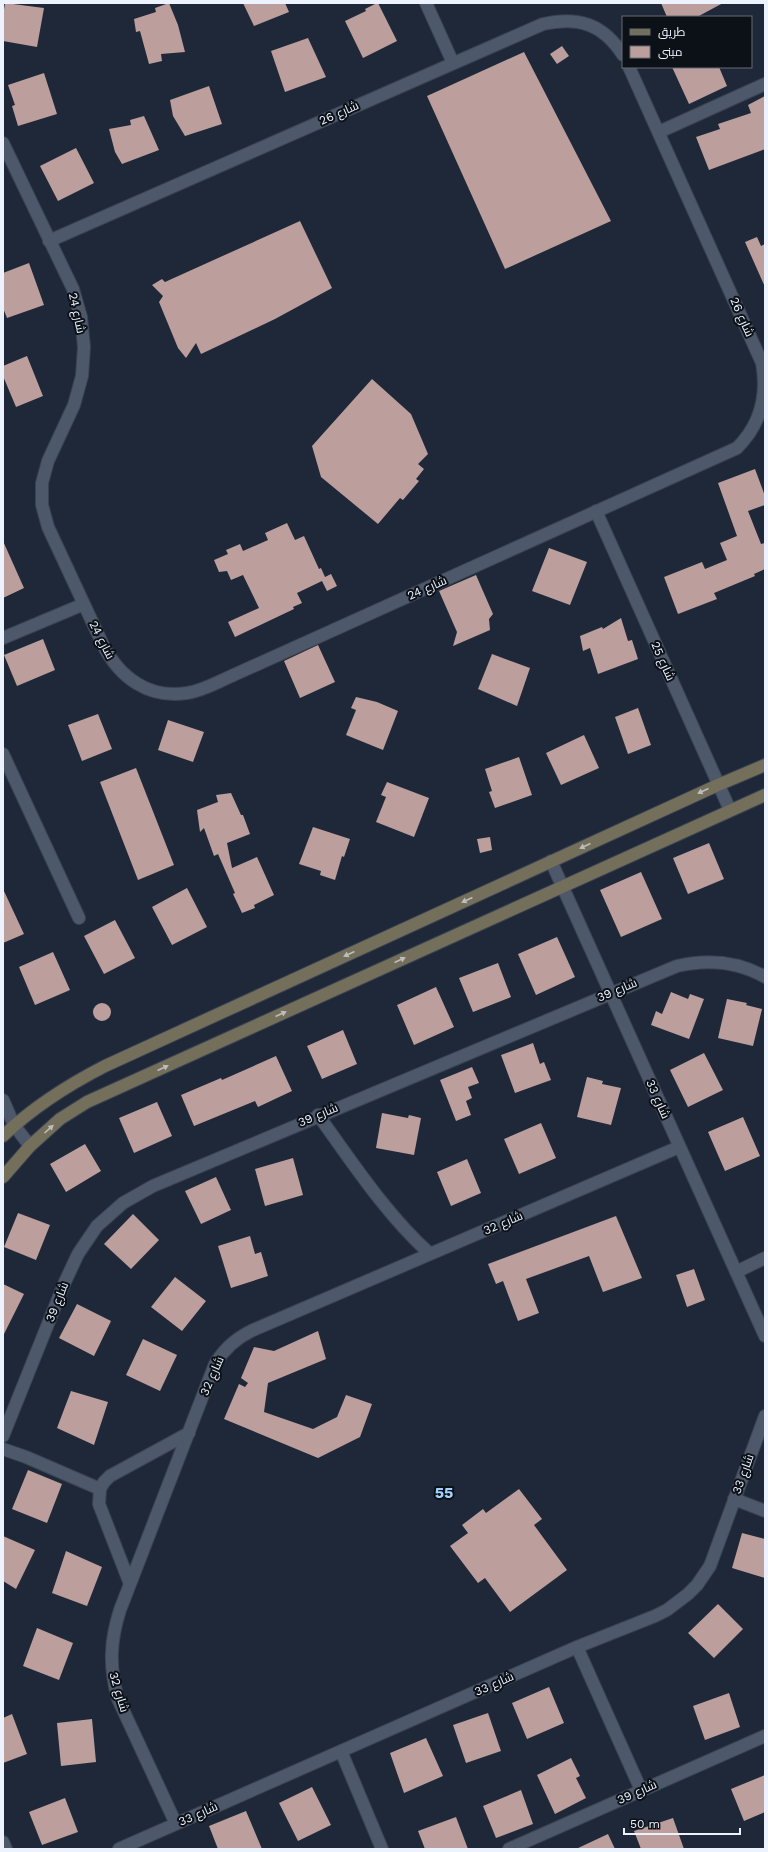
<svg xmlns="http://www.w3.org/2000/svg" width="768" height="1852" font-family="'Work Sans',Cairo,sans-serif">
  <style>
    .building { fill: #bc9f9c }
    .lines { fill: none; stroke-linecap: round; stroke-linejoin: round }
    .street-casing { stroke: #3a4351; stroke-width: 14 }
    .secondary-casing { stroke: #3a4351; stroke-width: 14 }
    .street { stroke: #4d586b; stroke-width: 12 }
    .secondary { stroke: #746f5a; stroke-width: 12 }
    .oneway { fill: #bcbebd }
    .labels { text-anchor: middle; stroke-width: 4; stroke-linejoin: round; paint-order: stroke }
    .street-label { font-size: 12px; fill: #ecf3ff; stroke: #0c1118 }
    .district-label { font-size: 16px; font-weight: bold; fill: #a2d1fe; stroke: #0c1118 }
  </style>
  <rect width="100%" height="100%" fill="#1e2839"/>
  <!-- building -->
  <path class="building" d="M5 3 44 8 37 47 3 41V16Z
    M169 3 178 25 185 52 161 54 162 61 149 64 140 31 136 32 134 19 156 12 155 8Z
    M243 3H285L289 12 254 26Z
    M377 3H378L397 41 363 58 345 21 366 11 365 9Z
    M661 3H723L697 17H667Z
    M308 38 326 77 285 92 271 51Z
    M562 46 569 56 557 64 550 54Z
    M524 52 611 221 505 269 427 96Z
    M672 67H719L727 86 689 104Z
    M44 73 57 114 18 126 12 106 15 105 8 85Z
    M209 86 222 124 185 136 173 116 170 100Z
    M765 96V149L709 170 696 137 720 129 718 124 751 113 748 105Z
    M144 116 159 150 122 164 115 152 109 129 131 125 130 120Z
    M76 148 94 183 58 201 40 166Z
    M300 221 332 288 275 319 201 354 196 343 186 358 178 348 159 302 163 296 152 285 162 279 165 282Z
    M757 237 761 246 765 244V287L745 242Z
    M29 263 44 305 7 318 3 308V273Z
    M27 356 43 396 16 407 3 376V366Z
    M372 379 411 414 428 454 418 464 424 469 416 479 419 481 403 500 400 498 378 524 321 477 312 446Z
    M755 469 765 496V505L748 511 761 544 765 543V569L754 574 755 576 714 593 717 599 678 614 664 577 702 562 705 569 727 560 720 543 737 536 718 483Z
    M287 523 295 540 304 536 319 569 321 568 325 577 331 574 337 586 327 591 322 581 297 593 302 603 293 607 294 609 235 637 228 622 259 608 243 575 231 580 227 571 219 572 214 560 228 554 226 550 240 544 243 551 268 540 265 533Z
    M3 541 24 588 3 598Z
    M549 548 587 562 570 605 532 591Z
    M476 575 493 614 489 619 490 630 453 646 457 632 439 591Z
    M621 618 628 641 632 640 638 659 598 674 590 648 583 651 580 636 602 627 603 629Z
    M43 639 55 670 17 686 4 655Z
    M318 645 335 682 300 698 284 661Z
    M492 654 530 668 517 706 478 689Z
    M356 697 377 702 398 711 383 750 346 735 356 710 351 708Z
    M638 708 651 745 628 754 615 717Z
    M98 714 112 749 82 761 68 725Z
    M168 720 204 732 193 762 158 750Z
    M584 735 599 768 561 785 546 753Z
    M519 757 532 795 495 808 489 792 492 791 485 769Z
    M136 768 174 865 138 880 100 782Z
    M387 782 429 798 414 837 376 822 386 797 381 795Z
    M231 793 241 815H243L250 834 227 843 232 868 257 857 274 895 254 905 255 908 242 913 233 894 235 893 218 854 214 856 204 828 200 832 197 810 218 802 216 795Z
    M313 827 350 839 344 857 342 856 335 880 320 875 321 871 299 864Z
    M490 837 492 850 480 853 477 839Z
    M709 843 724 879 688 894 673 858Z
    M641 872 662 919 621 937 600 890Z
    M187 888 207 927 172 945 152 907Z
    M3 889 24 934 3 943Z
    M115 920 135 958 104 974 84 936Z
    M557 937 575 977 536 995 518 954Z
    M53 952 70 990 35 1005 19 967Z
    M498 963 511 997 473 1012 459 978Z
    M436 987 454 1027 414 1045 397 1005Z
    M671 992 688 999 690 994 704 999 689 1039 651 1025 656 1011 662 1014Z
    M727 999 747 1003 746 1005 762 1009 753 1046 718 1038Z
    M93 1012a9 9 0 1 1 18 0a9 9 0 1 1-18 0Z
    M343 1030 357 1064 322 1079 307 1046Z
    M533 1043 540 1064 544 1062 551 1080 515 1093 501 1055Z
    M704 1053 723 1090 688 1107 670 1070Z
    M276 1056 292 1091 258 1107 255 1101 194 1126 181 1095 221 1078 222 1080Z
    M472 1067 479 1083 468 1087 472 1098 466 1101 471 1115 456 1121 440 1080Z
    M587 1077 603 1081 602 1084 621 1088 611 1125 577 1117Z
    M157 1102 172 1136 134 1153 119 1118Z
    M382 1113 408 1118 409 1115 421 1118 414 1155 376 1148Z
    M743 1117 760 1156 725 1171 708 1132Z
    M541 1123 556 1158 519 1174 504 1139Z
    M85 1144 101 1171 66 1192 50 1164Z
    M293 1158 303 1195 265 1206 255 1169Z
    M467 1159 481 1193 451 1206 437 1172Z
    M216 1177 231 1210 201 1224 185 1191Z
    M18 1213 50 1225 36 1260 4 1247Z
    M133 1214 159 1240 131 1269 104 1244Z
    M616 1216 642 1278 603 1292 589 1256 526 1279 539 1313 518 1321 503 1281 496 1284 488 1264Z
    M250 1236 255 1254 261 1252 268 1276 231 1288 218 1246Z
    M694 1269 705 1300 687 1307 676 1275Z
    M175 1277 206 1301 182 1331 151 1307Z
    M3 1284 24 1294 3 1336Z
    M77 1304 111 1321 94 1356 59 1338Z
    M318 1331 326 1359 268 1383 264 1412 313 1429 337 1417 346 1395 372 1404 360 1437 318 1458 224 1419 239 1384 245 1387 248 1383 241 1378 254 1347 274 1351Z
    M143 1339 177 1355 160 1391 126 1375Z
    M71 1391 108 1402 94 1445 57 1428Z
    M28 1470 62 1484 47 1523 12 1509Z
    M519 1489 542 1519 534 1525 567 1570 510 1612 485 1578 478 1583 450 1546 468 1533 462 1525 483 1509 486 1513Z
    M742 1533 765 1539V1578L732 1568Z
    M3 1536 35 1550 16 1589 3 1581Z
    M66 1551 102 1567 87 1606 52 1593Z
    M718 1604 743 1629 714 1658 688 1633Z
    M37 1628 73 1643 59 1680 23 1666Z
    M549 1687 564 1723 527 1739 512 1703Z
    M729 1693 740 1727 705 1740 693 1706Z
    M488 1713 501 1751 466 1763 453 1725Z
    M12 1714 27 1754 3 1763V1718Z
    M92 1719 96 1762 61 1766 57 1723Z
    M426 1738 443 1776 404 1793 390 1753Z
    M571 1758 580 1776 576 1778 586 1798 555 1814 537 1775Z
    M765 1775V1812L744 1821 731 1789Z
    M312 1787 331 1825 298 1841 279 1803Z
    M521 1790 533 1824 496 1838 483 1806Z
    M65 1798 78 1832 42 1845 29 1812Z
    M246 1811 262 1849H218L209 1826Z
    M456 1817 468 1849H425L418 1831Z
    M673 1818 684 1849H641L634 1831Z
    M608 1834 615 1849H576Z"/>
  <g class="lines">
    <!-- street casing -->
    <g class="street-casing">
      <path id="street" d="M426 3 453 63
        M659 132 765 84
        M3 143 73 289 81 317 84 347 82 376 74 405 48 461 42 483V505L48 527 103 645C120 678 149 699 187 693 201 691 214 684 227 678L737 448C761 424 768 396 762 363L629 67
        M49 241 543 24C578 16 603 24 623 55
        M596 511 730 810
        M3 638 84 604
        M3 754 79 918
        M551 861 765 1336
        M3 1100 14 1125 30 1146
        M318 1115C353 1163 385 1213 429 1253
        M736 1272 765 1258
        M3 1436 64 1284 78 1254 97 1226 123 1203 153 1186 677 966C708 959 737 961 765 977
        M3 1449 26 1457 100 1489
        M734 1499 765 1511
        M130 1584 99 1504 100 1489 104 1482 110 1476 189 1433
        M577 1647 641 1790
        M341 1751 382 1849
        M176 1824 118 1699C109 1667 110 1641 120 1610L215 1364C224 1349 235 1339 251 1331L679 1147
        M3 1842 6 1849
        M119 1849 577 1647 655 1616 667 1610 688 1594 697 1585 710 1566 765 1416
        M509 1849 765 1736"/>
    </g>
    <!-- secondary casing -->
    <g class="secondary-casing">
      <path id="secondary" d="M3 1136C33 1107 68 1085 105 1066L718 785 765 765
        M3 1177 30 1146 60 1119 87 1102 765 795"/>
    </g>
    <!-- street -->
    <use href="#street" class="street"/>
    <!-- secondary -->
    <use href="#secondary" class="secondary"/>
  </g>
  <!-- one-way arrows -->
  <defs><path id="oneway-solid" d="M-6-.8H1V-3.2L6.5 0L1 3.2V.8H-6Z"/></defs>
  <g class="oneway">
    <use href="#oneway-solid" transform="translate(703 791) rotate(155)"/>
    <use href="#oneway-solid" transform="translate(585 846) rotate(156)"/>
    <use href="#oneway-solid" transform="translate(467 900) rotate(155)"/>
    <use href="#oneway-solid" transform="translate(349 954) rotate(155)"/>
    <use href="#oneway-solid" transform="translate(400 960) rotate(-25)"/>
    <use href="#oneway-solid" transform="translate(281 1014) rotate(-25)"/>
    <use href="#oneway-solid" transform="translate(163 1068) rotate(-25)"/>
    <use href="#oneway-solid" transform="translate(49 1129) rotate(-42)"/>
  </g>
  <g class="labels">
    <!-- street labels -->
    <g class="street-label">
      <text transform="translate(339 113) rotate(-24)" y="4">شارع 26</text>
      <text transform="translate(77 313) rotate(78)" y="4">شارع 24</text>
      <text transform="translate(742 317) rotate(66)" y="4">شارع 26</text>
      <text transform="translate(427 588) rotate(-24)" y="4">شارع 24</text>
      <text transform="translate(102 640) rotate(63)" y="4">شارع 24</text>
      <text transform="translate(663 661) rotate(66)" y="4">شارع 25</text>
      <text transform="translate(617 990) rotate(-23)" y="4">شارع 39</text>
      <text transform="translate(658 1099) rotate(66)" y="4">شارع 33</text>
      <text transform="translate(318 1115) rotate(-23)" y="4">شارع 39</text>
      <text transform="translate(503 1223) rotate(-23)" y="4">شارع 32</text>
      <text transform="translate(57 1302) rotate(-68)" y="4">شارع 39</text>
      <text transform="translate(212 1376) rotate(-66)" y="4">شارع 32</text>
      <text transform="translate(743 1474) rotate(-70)" y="4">شارع 33</text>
      <text transform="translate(494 1684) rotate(-24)" y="4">شارع 33</text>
      <text transform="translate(119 1692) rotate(73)" y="4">شارع 32</text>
      <text transform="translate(637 1792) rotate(-24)" y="4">شارع 39</text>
      <text transform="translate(198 1814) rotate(-24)" y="4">شارع 33</text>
    </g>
    <!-- district labels -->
    <g class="district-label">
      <text x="444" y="1498">55</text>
    </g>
  </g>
  <!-- border -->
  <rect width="768" height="1852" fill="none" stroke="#ecf3ff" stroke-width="8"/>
  <!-- legend -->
  <rect x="622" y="16" width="130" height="52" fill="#0c1118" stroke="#666b74"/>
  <rect x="630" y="29" width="20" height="6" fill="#746f5a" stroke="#666b74"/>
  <text x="658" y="36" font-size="12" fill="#ecf3ff">طريق</text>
  <rect x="630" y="46" width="20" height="12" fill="#bc9f9c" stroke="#666b74"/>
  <text x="658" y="56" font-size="12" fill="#ecf3ff">مبنى</text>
  <!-- scale -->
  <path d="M624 1828v6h116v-6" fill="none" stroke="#ecf3ff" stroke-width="2"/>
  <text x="630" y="1828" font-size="12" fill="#ecf3ff" stroke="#0c1118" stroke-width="3" paint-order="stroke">50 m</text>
</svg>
